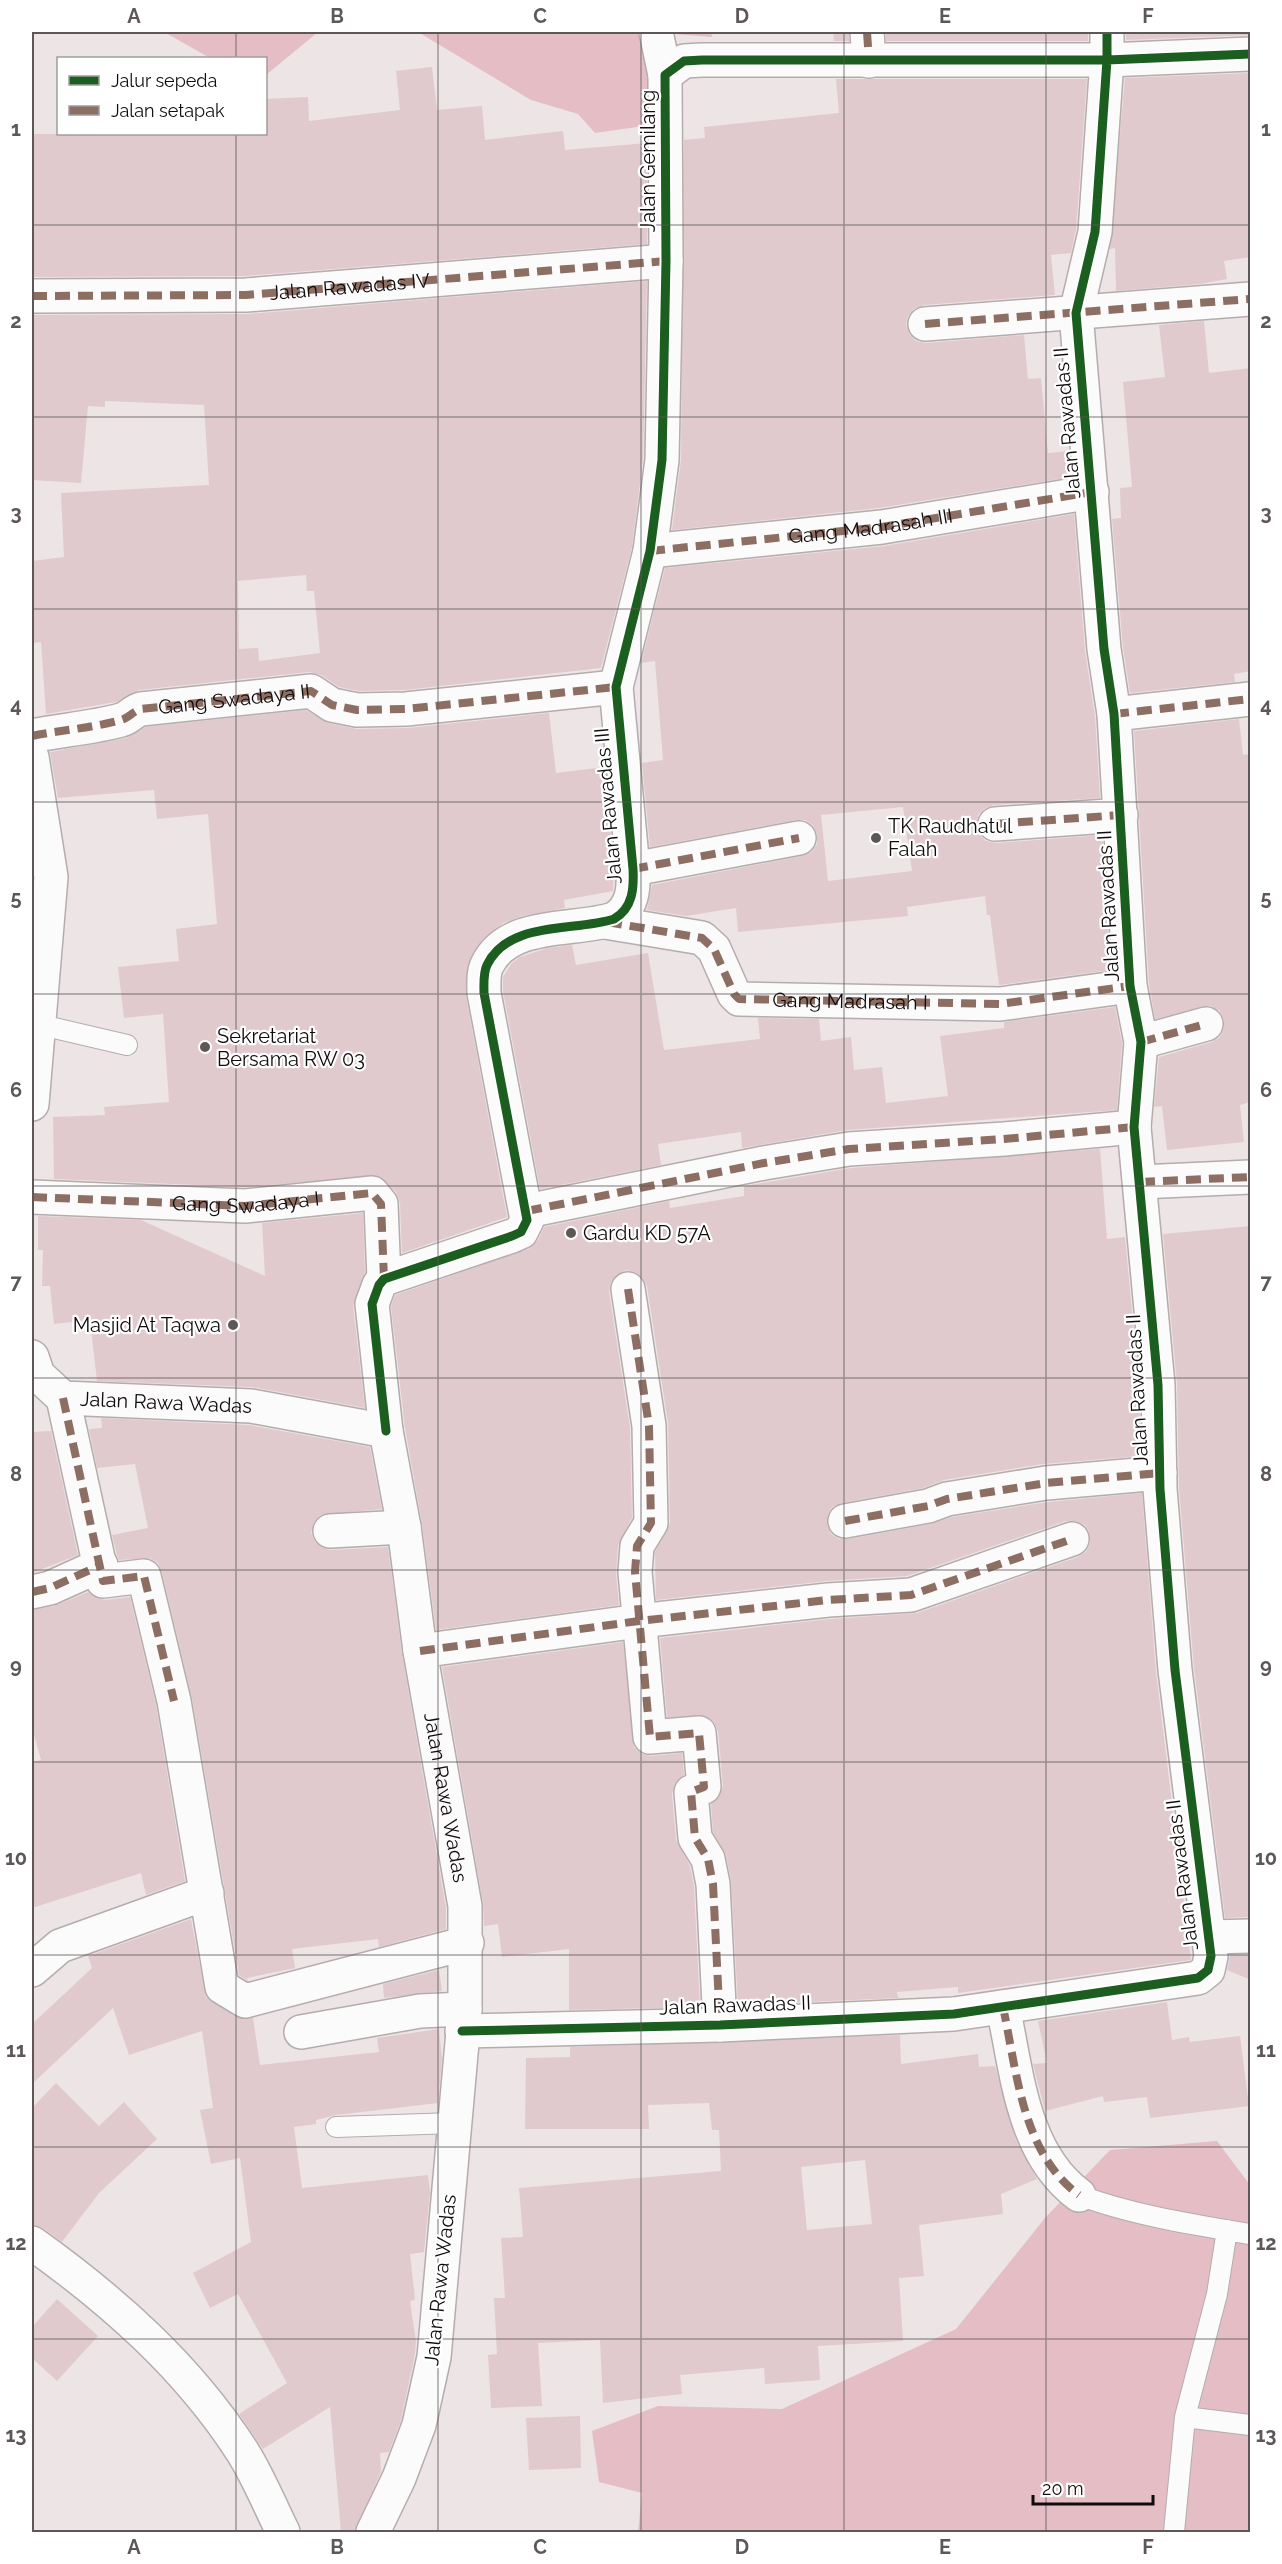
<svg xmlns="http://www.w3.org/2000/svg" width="1282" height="2564" font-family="Raleway,sans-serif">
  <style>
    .green { fill: #e5bec5 }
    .building { fill: #e1cace; fill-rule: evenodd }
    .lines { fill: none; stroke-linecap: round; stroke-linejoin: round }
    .lane-casing { stroke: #b4acad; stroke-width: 22 }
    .street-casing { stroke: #b4acad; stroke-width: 36 }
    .lane { stroke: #fcfbfb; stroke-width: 20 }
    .street { stroke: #fcfbfb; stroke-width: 33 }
    .quiet { stroke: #8d6e63; stroke-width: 8; stroke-dasharray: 15 8; stroke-linecap: butt }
    .cycleway-casing { stroke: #fff; stroke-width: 13 }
    .cycleway { stroke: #1b5e20; stroke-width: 9 }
    .grid { fill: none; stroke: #5d5758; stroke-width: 1.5; stroke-opacity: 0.55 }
    .poi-dot { fill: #5d5758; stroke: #fff; stroke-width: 2 }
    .labels { text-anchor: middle; stroke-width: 4.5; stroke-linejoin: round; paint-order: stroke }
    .street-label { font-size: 20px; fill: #100b0c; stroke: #fff }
    .poi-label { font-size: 20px; fill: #100b0c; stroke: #fff; text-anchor: start }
    .neatline { fill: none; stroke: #5d5758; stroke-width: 2 }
    .grid-label { font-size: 20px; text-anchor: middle; font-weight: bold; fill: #5d5758 }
  </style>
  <rect width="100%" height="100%" fill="#ede4e5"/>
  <!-- green -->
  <path class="green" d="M164 32H318L266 75V58H210Z
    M418 32H711L712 37 675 34 654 78 651 125 595 133 578 114 531 100Z
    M1217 2141 1250 2185V2532H638L642 2493 599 2482 592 2431 658 2406 782 2409 956 2329 1045 2218 1110 2150Z"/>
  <!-- building -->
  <path class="building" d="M833 32H849V41H834Z
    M886 32H1088V41H886Z
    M1126 32H1251V35L1126 40Z
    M432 67 437 110 482 106 485 140 563 131 565 150 647 143V244L245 276 32 277V134H266V99L308 97 309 121 400 110 396 71Z
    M1251 73V257L1224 261 1227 279 1200 284 1116 291 1115 248 1110 249 1125 78Z
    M836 79H1087L1076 229 1071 253 1051 255 1055 295 924 305 914 309 908 316 906 325 910 335 916 341 926 343 1024 335 1028 379 1041 378 1048 453 1069 451 1071 477 879 508 672 530 681 460 684 140 705 138 704 127 839 113Z
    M647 281 643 459 632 547 601 668 405 690 359 691 339 687 321 675 309 672 139 690 116 702 46 714 41 642 32 643V561L64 557 61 493 209 485 204 405 105 401V407L88 406 81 483 32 480V315L248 314ZM306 575 307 591H314L320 653 259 661 258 648 239 649 238 581Z
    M1204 321 1209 373 1251 368V671L1234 674 1235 682 1130 693 1123 647 1112 519 1121 518 1120 488 1132 487 1123 382 1165 377 1159 325Z
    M1074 514 1085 651 1095 716 1100 798 993 805 984 809 978 815 976 826 980 835 986 841 996 843 1102 835 1110 970 999 985 990 915H987L985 896 907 907 908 916 738 932 736 908 686 916 647 910 652 885 802 856 812 852 817 844V835L813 825 805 820H796L650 847 642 763 663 760 655 661 641 663 665 568 884 546ZM903 807 912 871 828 881 821 815Z
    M306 710 328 723 357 729 408 728 549 713 556 773 605 767 614 870 613 891 564 900 565 908 522 916 503 923 482 940 467 967 466 996 507 1217 402 1253 400 1203 396 1192 379 1176 244 1187 54 1179 53 1117 105 1115 104 1107 169 1102 163 1014 124 1018 118 967 179 961 176 929 217 924 208 814 157 819 154 790 58 798 50 752 126 738 145 727Z
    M1239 719 1243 755 1251 754V1102L1240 1105 1244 1142 1167 1150 1162 1106 1154 1107 1159 1057 1212 1042 1220 1037 1224 1028V1020L1220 1011 1210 1006 1155 1019 1149 984 1134 731Z
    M572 945 576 965 648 953 664 1050 760 1039 758 1018 819 1019 821 1041 851 1037 854 1070 882 1067 886 1103 948 1096 940 1036 1004 1028V1022L1115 1007 1122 1043 1117 1110 848 1130 742 1148 741 1132 658 1144 661 1165 540 1189 503 991V977L511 964 520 957 547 948Z
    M1100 1149 1107 1239 1125 1237 1139 1386 1141 1456 1043 1464 944 1480 923 1488 842 1503 832 1507 828 1514 827 1524 831 1534 839 1539H848L931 1524 952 1517 1048 1502 1142 1493 1156 1672 1191 1960 958 1993V1987L897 1992 898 1998 738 2005 731 1880 726 1855 713 1832 711 1804 719 1797 723 1786 718 1731 714 1722 706 1716 667 1717 660 1638 830 1619 917 1613 1078 1557 1086 1552 1090 1543 1089 1532 1085 1525 1076 1521H1066L907 1576 826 1581 656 1600 655 1552 670 1523 668 1423 647 1286 642 1277 635 1272 626 1270 616 1275 611 1282 609 1291 630 1428 632 1518 618 1545 616 1574 619 1605 436 1630 422 1524 405 1428 391 1306 395 1295 529 1249 538 1240 544 1227 669 1201 670 1208 744 1196V1186L851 1168Z
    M363 1213 365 1273 353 1306 365 1408 252 1387 97 1381 90 1320 54 1324 50 1286H42L43 1250H38V1216L141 1220 265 1276 262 1223Z
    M1251 1226V1917L1225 1918 1194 1668 1179 1488 1177 1383 1163 1234Z
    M101 1418 249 1425 370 1447 382 1509 320 1515 314 1522 311 1533 315 1542 321 1547 330 1550 388 1547 402 1654 446 1908V1929L379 1947 378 1939 292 1949 295 1968 247 1978 248 1981 239 1975 192 1698 162 1572 158 1563 150 1558 119 1560 117 1555 112 1535 148 1528 135 1464 97 1468 89 1429 102 1428Z
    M51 1431 78 1555 32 1573V1432Z
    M88 1592 96 1598 105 1600 130 1597 156 1705 185 1881 146 1895 141 1873 32 1908V1762L41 1760 32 1728V1610L54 1606Z
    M623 1642 634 1747 642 1754 651 1756 682 1753 684 1775 675 1783 672 1794 676 1840 690 1866 694 1886 700 2007 569 2010V1949L502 1957 498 1924 484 1926 483 1903 442 1667Z
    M191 1919 206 1997 236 2017 253 2018 260 2065 379 2052 377 2038 439 2029 442 2060 438 2103 336 2115 316 2120V2124L294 2127 302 2188 428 2175 430 2193 424 2252 410 2254 415 2300 410 2301 416 2342 415 2354 401 2420 389 2452 380 2453 381 2472 354 2532H341L330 2407 263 2449 239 2414 287 2383 238 2294 210 2308 193 2273 251 2242 240 2158 211 2164 200 2110 213 2108 202 2031 129 2055 113 2008 32 2084V2024L92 1968 88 1956Z
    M1230 1955H1250L1251 1980 1227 1970Z
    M439 1970 442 1991 384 1998 383 1984Z
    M1167 2002 1172 2040 1189 2037 1190 2042 1240 2036 1249 2106 1150 2118 1147 2097 1104 2102 1103 2096 1045 2111 1033 2064 1047 2063 1038 2021Z
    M900 2035 901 2064 978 2054 979 2067 995 2066 1016 2140 1037 2179 1001 2194 1003 2214 919 2225 924 2276 899 2278 903 2341 818 2346 820 2380 765 2384 764 2368 680 2375 682 2394 603 2403 600 2340 538 2343 542 2406 491 2408 488 2355 497 2354 494 2298H505L501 2238 523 2237 519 2188 721 2171 719 2130H712L709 2103 648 2105 649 2129H525L526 2058 570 2057V2047ZM865 2160 872 2224 807 2230 801 2167Z
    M56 2083 99 2126 124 2102 157 2139 99 2193 62 2242 43 2228 32 2225V2108Z
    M57 2299 98 2336 57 2381 32 2358V2327Z
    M580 2416 581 2468 529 2470 526 2418Z"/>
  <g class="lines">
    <!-- lane casing -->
    <g class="lane-casing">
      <path id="lane" d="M37 1024 127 1045
        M336 2127 454 2123
        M1079 2195C1131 2215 1196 2225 1250 2234
        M1185 2417 1250 2425
        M1174 2532 1185 2417 1217 2294 1227 2230"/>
    </g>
    <!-- street casing -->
    <g class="street-casing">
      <g id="street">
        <path d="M656 32 665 75"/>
        <path d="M867 32 869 61"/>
        <path d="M32 296 246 295 666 261"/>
        <path d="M925 324 1250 299"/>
        <path id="s1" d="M650 551 882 527 1092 492"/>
        <path d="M1114 714 1250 699"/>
        <path id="s2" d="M32 736C61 730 92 728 121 720 129 718 133 711 141 709L311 691 332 705 357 710 406 709 616 687"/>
        <path d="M32 757 51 877 32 1104"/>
        <path d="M995 824 1121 815"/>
        <path d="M633 869 799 838"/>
        <path d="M605 922 702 938 714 949 734 994 739 999 1000 1004 1130 986"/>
        <path d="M1141 1042 1206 1024"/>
        <path d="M1140 1182 1250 1177"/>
        <path d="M32 1197 245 1206 372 1193 381 1204 384 1279"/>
        <path d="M527 1211 764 1163 849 1149 1004 1139 1134 1127"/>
        <path d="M628 1289 649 1426 651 1523 637 1546 635 1572 650 1737 699 1733 704 1787 691 1792 695 1838 708 1859 713 1884 720 2025"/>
        <path id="s3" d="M32 1357 38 1375 63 1398 251 1406 386 1431 404 1527 420 1651 465 1906V2009L434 2357 419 2425 399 2478 373 2532"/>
        <path d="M63 1398 103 1581 144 1576 174 1701 222 1987 245 2001 467 1943"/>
        <path d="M386 1431 372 1304 379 1285 384 1279 512 1236 521 1232 527 1220 484 993C484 985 483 973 487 965 509 920 574 932 614 919 633 908 634 888 633 869L616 687 650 551 662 460 666 261 665 75 684 61 702 60H1107L1250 54"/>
        <path d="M845 1521 928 1506 947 1499 1046 1483 1160 1473"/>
        <path d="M330 1531 404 1527"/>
        <path d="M32 1592 50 1588 101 1565"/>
        <path d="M420 1651 639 1621 828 1600 911 1595 1072 1539"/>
        <path d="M1209 1937 1250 1936"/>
        <path d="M32 1970 60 1946 207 1893"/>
        <path d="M1003 2007C1017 2072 1022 2153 1079 2195"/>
        <path d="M462 2031 720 2025 954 2014 1198 1978 1208 1970 1211 1956 1175 1670 1160 1489 1158 1385 1134 1127 1141 1042 1130 986 1114 714 1104 649 1076 313 1095 232 1107 60V32"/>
        <path d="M301 2032 420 2011 465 2009"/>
        <path d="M32 2243C113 2301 187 2366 242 2451 258 2476 270 2506 283 2532"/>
      </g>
    </g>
    <!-- lane -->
    <use href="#lane" class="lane"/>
    <!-- street -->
    <use href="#street" class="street"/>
    <!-- quiet -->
    <g class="quiet">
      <path d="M867 32 869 61"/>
      <path id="s4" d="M32 296 246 295 666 261"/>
      <path d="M925 324 1250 299"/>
      <path d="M650 551 882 527 1092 492"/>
      <path d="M1114 714 1250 699"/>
      <path d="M32 736C61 730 92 728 121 720 129 718 133 711 141 709L311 691 332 705 357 710 406 709 616 687"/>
      <path d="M995 824 1121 815"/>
      <path d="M633 869 799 838"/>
      <path id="s5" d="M607 922 702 938 714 949 734 994 739 999 1000 1004 1130 986"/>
      <path d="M1141 1042 1206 1024"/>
      <path d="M1140 1182 1250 1177"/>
      <path id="s6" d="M32 1197 245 1206 372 1193 381 1204 384 1279"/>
      <path d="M527 1211 764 1163 849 1149 1004 1139 1134 1127"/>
      <path d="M628 1289 649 1426 651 1523 637 1546 635 1572 650 1737 699 1733 704 1787 691 1792 695 1838 708 1859 713 1884 720 2025"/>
      <path d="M63 1398 103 1581 144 1576 174 1701"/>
      <path d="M845 1521 928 1506 947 1499 1046 1483 1160 1473"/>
      <path d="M32 1592 50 1588 101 1565"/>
      <path d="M420 1651 639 1621 828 1600 911 1595 1072 1539"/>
      <path d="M1003 2007C1017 2072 1022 2153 1079 2195"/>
    </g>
    <!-- cycleway casing -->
    <g class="cycleway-casing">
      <path id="cycleway" d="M386 1431 372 1304 379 1285 384 1279 512 1236 521 1232 527 1220 484 993C484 985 483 973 487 965 509 920 574 932 614 919 633 908 634 888 633 869L616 687 650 551 662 460 666 261 665 75 684 61 702 60H1107L1250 54
        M462 2031 720 2025 954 2014 1198 1978 1208 1970 1211 1956 1175 1670 1160 1489 1158 1385 1134 1127 1141 1042 1130 986 1114 714 1104 649 1076 313 1095 232 1107 60V32"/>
    </g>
    <!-- cycleway -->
    <use href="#cycleway" class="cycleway"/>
  </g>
  <!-- grid -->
  <path class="grid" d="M236 32V58M438 32V2532M641 32V2532M844 32V2532M1046 32V2532M236 134V2532M32 225H1250M32 417H1250M32 609H1250M32 802H1250M32 994H1250M32 1186H1250M32 1378H1250M32 1570H1250M32 1762H1250M32 1955H1250M32 2147H1250M32 2339H1250"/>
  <!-- markers -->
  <g class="poi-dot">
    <circle cx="876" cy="838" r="6"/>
    <circle cx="205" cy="1047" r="6"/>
    <circle cx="571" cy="1233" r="6"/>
    <circle cx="233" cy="1325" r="6"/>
  </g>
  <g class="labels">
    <!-- street labels -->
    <g class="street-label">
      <text transform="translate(648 161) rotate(-90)" y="7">Jalan Gemilang</text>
      <text dy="7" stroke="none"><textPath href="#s4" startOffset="318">Jalan Rawadas IV</textPath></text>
      <text transform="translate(1067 423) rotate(-95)" y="7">Jalan Rawadas II</text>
      <text dy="7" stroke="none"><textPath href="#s1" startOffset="222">Gang Madrasah III</textPath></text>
      <text dy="7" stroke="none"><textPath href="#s2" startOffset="207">Gang Swadaya II</textPath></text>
      <text transform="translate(608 806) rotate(-95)" y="7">Jalan Rawadas III</text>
      <text transform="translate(1108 906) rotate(-93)" y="7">Jalan Rawadas II</text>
      <text dy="7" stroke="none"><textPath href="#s5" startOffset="280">Gang Madrasah I</textPath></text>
      <text dy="7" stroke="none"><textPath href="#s6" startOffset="214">Gang Swadaya I</textPath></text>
      <text transform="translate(1137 1390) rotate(-93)" y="7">Jalan Rawadas II</text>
      <text dy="7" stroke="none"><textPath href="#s3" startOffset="156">Jalan Rawa Wadas</textPath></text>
      <text dy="7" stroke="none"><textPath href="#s3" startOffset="750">Jalan Rawa Wadas</textPath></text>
      <text transform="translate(1182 1875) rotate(-97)" y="7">Jalan Rawadas II</text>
      <text transform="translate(735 2005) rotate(-2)" y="7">Jalan Rawadas II</text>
      <text transform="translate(440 2280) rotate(-84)" y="7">Jalan Rawa Wadas</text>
    </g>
    <!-- poi labels -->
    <g class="poi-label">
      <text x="888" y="833">TK Raudhatul<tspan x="888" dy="23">Falah</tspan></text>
      <text x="217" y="1043">Sekretariat<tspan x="217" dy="23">Bersama RW 03</tspan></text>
      <text x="583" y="1240">Gardu KD 57A</text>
      <text x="221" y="1332" text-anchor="end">Masjid At Taqwa</text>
    </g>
  </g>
  <!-- border -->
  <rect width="1282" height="2564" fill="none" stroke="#ffffff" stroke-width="66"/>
  <!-- legend -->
  <rect x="57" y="57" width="210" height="78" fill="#ffffff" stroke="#9f9d9e" stroke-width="1.5"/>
  <rect x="69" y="76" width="30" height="9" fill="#1b5e20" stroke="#9f9d9e" stroke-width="1.5"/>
  <text x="111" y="87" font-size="18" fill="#100b0c">Jalur sepeda</text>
  <rect x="69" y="106" width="30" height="9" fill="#8d6e63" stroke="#9f9d9e" stroke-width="1.5"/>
  <text x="111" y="117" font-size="18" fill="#100b0c">Jalan setapak</text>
  <!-- scale -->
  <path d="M1033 2495v9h120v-9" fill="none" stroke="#100b0c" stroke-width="3"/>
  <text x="1042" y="2495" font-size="18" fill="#100b0c" stroke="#ffffff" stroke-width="4.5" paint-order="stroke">20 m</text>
  <rect x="33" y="33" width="1216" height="2498" class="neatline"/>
  <g class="grid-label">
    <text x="134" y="23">A</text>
    <text x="337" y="23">B</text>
    <text x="540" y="23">C</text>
    <text x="742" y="23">D</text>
    <text x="945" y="23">E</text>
    <text x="1148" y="23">F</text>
    <text x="16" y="136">1</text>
    <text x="1266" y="136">1</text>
    <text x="16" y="328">2</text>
    <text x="1266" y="328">2</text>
    <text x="16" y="520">3</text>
    <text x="1266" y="520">3</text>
    <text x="16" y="712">4</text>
    <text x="1266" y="712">4</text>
    <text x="16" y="905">5</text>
    <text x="1266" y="905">5</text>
    <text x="16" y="1097">6</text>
    <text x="1266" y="1097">6</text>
    <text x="16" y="1289">7</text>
    <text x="1266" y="1289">7</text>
    <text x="16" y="1481">8</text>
    <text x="1266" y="1481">8</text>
    <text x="16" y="1673">9</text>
    <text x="1266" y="1673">9</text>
    <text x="16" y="1865">10</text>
    <text x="1266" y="1865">10</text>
    <text x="16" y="2057">11</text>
    <text x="1266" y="2057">11</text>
    <text x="16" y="2250">12</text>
    <text x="1266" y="2250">12</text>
    <text x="16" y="2442">13</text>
    <text x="1266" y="2442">13</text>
    <text x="134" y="2554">A</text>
    <text x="337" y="2554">B</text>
    <text x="540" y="2554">C</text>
    <text x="742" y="2554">D</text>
    <text x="945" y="2554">E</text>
    <text x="1148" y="2554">F</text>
  </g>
</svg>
